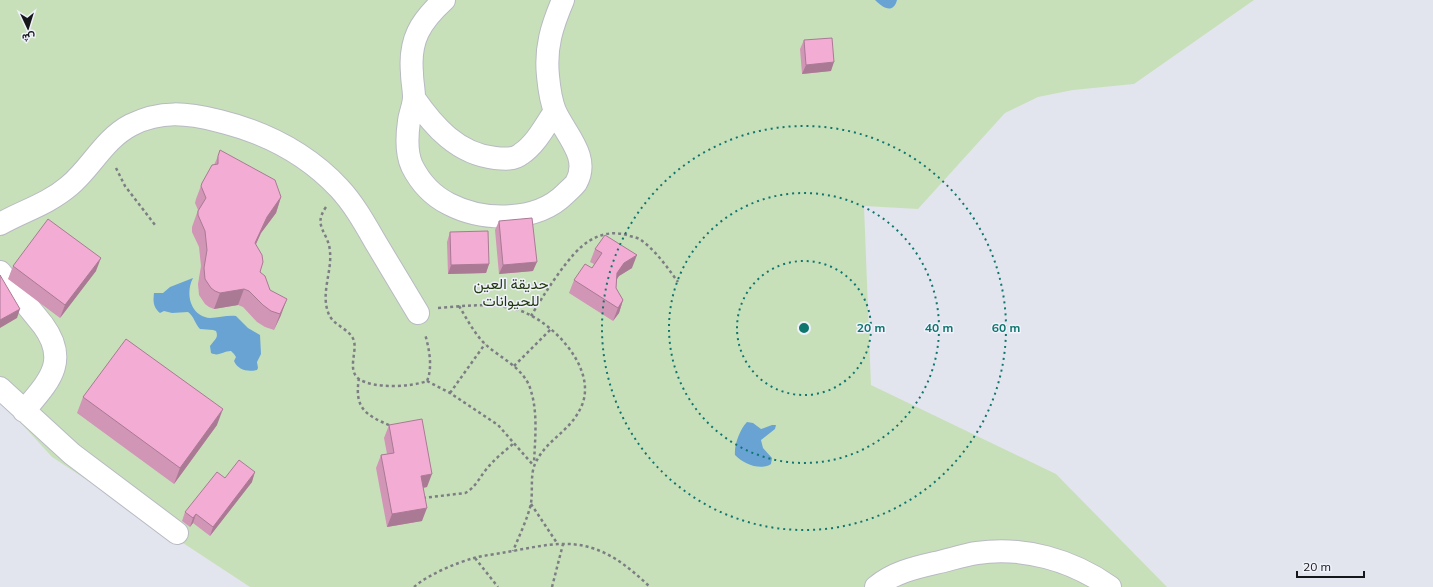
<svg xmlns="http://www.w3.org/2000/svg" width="1433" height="587" font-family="Mulish,Vazirmatn,sans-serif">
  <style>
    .green { fill: #c8e0ba }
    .water { fill: #68a3d4 }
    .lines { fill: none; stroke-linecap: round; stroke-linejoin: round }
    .minor-casing { stroke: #b8bac3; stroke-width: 24 }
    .path { stroke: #7c7e84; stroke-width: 2.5; stroke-dasharray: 3 3; stroke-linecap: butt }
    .minor { stroke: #fff; stroke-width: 22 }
    .wall { fill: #d195b6 }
    .shaded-wall { fill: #aa7994 }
    .building { fill: #f3add4; stroke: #aa7994 }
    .ring { fill: none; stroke: #0f766e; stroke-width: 2; stroke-dasharray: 2 4 }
    .labels { text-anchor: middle; stroke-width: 3; stroke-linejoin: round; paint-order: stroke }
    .park-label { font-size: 15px; fill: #1f370b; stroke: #f0f2fb }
    .centre { fill: #0f766e; stroke: #f0f2fb; stroke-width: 2 }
    .ring-label { font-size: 12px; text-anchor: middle; font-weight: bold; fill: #0f766e; stroke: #f0f2fb; stroke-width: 3; stroke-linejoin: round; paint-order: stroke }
  </style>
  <rect width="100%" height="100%" fill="#e3e5ee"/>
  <!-- green -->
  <path class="green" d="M0 0H1254L1134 84 1073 90 1038 97 1005 113 918 209 864 206 871 385 1056 474 1167 587H250L52 457 0 400Z"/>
  <!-- water -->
  <path class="water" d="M875 0H897C893 15 882 7 875 0Z
    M193 278C185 293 190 316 210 318 219 318 227 315 236 316L248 328 260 335 261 354 257 362 258 368 257 370C247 372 238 370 234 361L236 357 234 354 231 351C223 351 219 357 211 353L210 346C214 340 219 338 216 331L213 330 200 329C195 324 194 316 188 312L172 313 164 311 160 313C153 307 153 301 154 293H163L170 287Z
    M747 422 753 423 761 429 772 425H776L775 429 761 440 763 448 772 458 771 464C761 471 743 464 735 455 734 445 740 429 747 422Z"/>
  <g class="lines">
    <!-- minor casing -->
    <g class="minor-casing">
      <path id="minor" d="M444 0C420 22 409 40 412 73 412 81 414 90 414 97 414 105 410 113 409 121 407 135 406 153 412 166 420 182 433 196 449 204 484 222 537 222 565 194 569 190 573 187 576 183 591 157 565 134 555 111 551 101 549 87 548 76 545 47 552 26 563 0
        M414 98C434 127 458 154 495 158 504 159 514 160 521 154 536 144 545 126 555 111
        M0 224C23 211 48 204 69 186 91 168 104 139 131 125 161 110 187 113 219 121 264 132 307 154 339 188 354 204 365 224 376 243 390 266 404 290 418 313
        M0 272 43 325C70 362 48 382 24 411
        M0 388 72 454 177 533
        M876 587C893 573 913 568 935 563 949 560 963 555 977 553 1023 546 1072 560 1110 587"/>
    </g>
    <!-- path -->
    <path class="path" d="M116 168 125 186 155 225
      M326 207C312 227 329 232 330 252 332 271 321 293 328 312 332 326 350 328 354 341 357 353 347 370 359 379 374 389 411 387 427 381 433 367 429 348 425 334
      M459 306C467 319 474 333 485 344 500 358 525 368 531 391 538 414 535 439 534 463
      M438 308C463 306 486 303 511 308 547 315 598 366 582 405 571 432 546 439 535 464 530 475 533 491 531 503 529 515 518 539 513 551
      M531 316C543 296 570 252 589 241 602 233 616 231 630 236 634 237 638 238 641 240 656 251 667 267 678 282
      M514 366 551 329
      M359 378C354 408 365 415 391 426
      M427 381 450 393 498 425 534 466
      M450 393 485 344
      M423 498 465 493C476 488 481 474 490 465 497 457 506 450 514 443
      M531 504 557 543
      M475 558 498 587
      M414 587C429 574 456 563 474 558 485 555 497 554 507 552 536 547 564 539 592 548 615 555 633 571 650 587
      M552 587 563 544"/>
    <!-- minor -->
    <use href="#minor" class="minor"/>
  </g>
  <!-- wall -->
  <path class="wall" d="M804 40 831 71 802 74 800 49Z
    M218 156 281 197 276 213 261 233 256 244 260 272 270 290 281 315 274 330 265 327 257 322 243 307 238 305 214 309 209 307 205 304 199 295 198 284 201 266 199 247 192 232V227L198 210 195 203 196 199 202 183 214 165Z
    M499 221 533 271 499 274 495 230Z
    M450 232 489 264 486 273 448 274 447 242Z
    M595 249 632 268 619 276 617 279 616 288 623 300 619 313 613 321 569 293 574 280 592 268 594 264 590 262Z
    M13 266 96 271 60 318 8 279Z
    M83 397 217 425 174 484 77 413Z
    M389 425 427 487 423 488 422 521 387 527 376 468 381 455 387 454 384 438Z
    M225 478 252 482 210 536 193 523 190 527 182 521 185 512Z"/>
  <!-- shaded-wall -->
  <path class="shaded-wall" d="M834 62 831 71 802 74 806 65Z
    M281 197 276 213 261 233 249 259 255 243 267 217Z
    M637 255 632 268 619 276 612 286 617 273 624 263Z
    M101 258 96 271 60 318 65 305Z
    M537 262 533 271 499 274 503 265Z
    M489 264 486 273 448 274 451 265Z
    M244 289 238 305 214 309 220 293Z
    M287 299 281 315 274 330 280 314Z
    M623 300 619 313 613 321 618 308Z
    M20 309 17 318 0 328V320Z
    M223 409 217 425 174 484 180 468Z
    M255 472 252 482 210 536 213 527Z
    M432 474 427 487 416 489 421 476Z
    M427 508 422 521 387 527 392 514Z
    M196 514 193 523 190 527 193 518Z"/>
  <!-- building -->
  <path class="building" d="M832 38 834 62 806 65 804 40Z
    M220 150 275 180 281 197 267 217 255 243 262 255 263 262 260 272 265 276 270 290 287 299 280 314 271 311 263 305 249 291 244 289 220 293 215 291 211 288 205 279 204 268 207 250 205 231 198 215V211L206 198 201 186 202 183 212 165 218 164V156Z
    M532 218 537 262 503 265 499 221Z
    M48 219 101 258 65 305 13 266Z
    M488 231 489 264 451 265 450 232Z
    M605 235 637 255 624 263 617 273 616 288 623 300 618 308 574 280 585 264 592 268 602 253 595 249Z
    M0 275 20 309 0 320Z
    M126 339 223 409 180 468 83 397Z
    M422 419 432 474 421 476 427 508 392 514 381 455 394 453 389 425Z
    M239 460 255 472 213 527 196 514 193 518 185 512 217 472 225 478Z"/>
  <!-- distance rings -->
  <g class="ring">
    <circle cx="804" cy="328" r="67"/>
    <circle cx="804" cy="328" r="135"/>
    <circle cx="804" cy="328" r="202"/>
  </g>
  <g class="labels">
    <!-- park labels -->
    <g class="park-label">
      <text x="511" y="289">حديقة العين<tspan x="511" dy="17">للحيوانات</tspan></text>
    </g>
  </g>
  <circle cx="804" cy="328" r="6" class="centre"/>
  <g class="ring-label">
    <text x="871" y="332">20 m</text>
    <text x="939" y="332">40 m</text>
    <text x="1006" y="332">60 m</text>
  </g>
  <!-- north arrow -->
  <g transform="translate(28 28) rotate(176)" stroke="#f0f2fb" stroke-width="3" paint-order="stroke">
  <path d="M0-3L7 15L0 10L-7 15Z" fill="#16171a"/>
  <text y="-6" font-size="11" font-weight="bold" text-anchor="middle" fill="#16171a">ش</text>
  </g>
  <!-- scale -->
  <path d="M1297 571v6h67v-6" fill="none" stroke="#16171a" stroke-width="2"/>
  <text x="1303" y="571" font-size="12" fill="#16171a" stroke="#f0f2fb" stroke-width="3" paint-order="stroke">20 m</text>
</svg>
